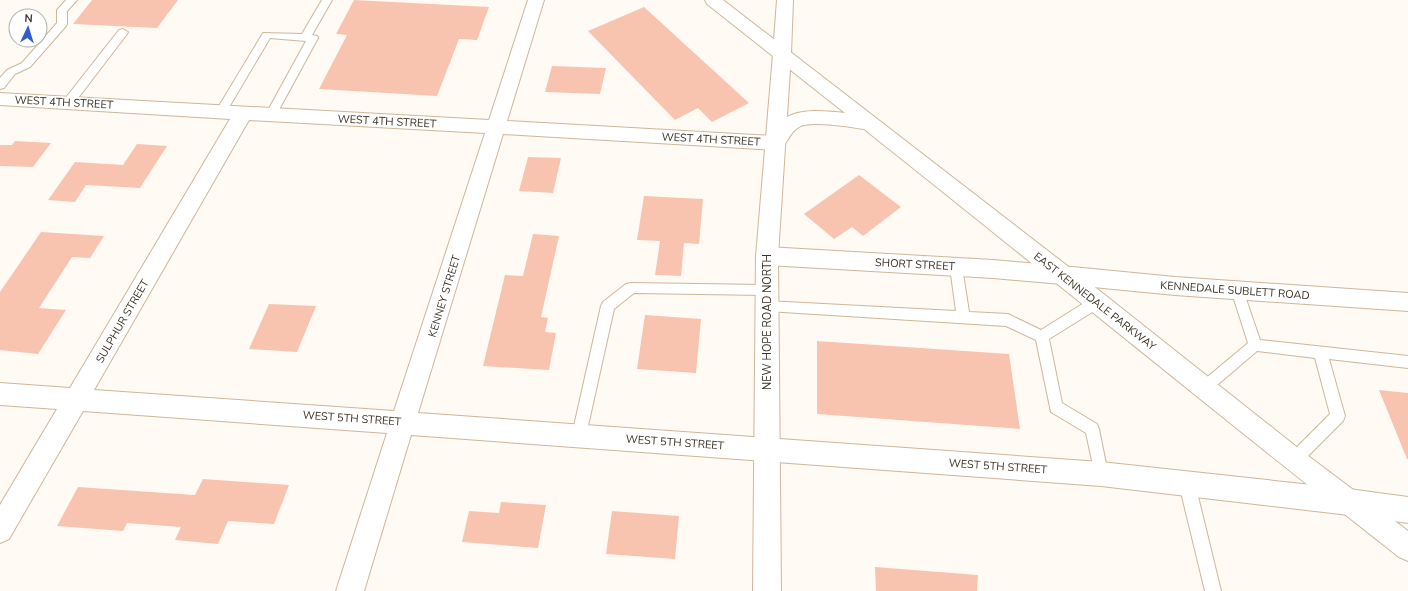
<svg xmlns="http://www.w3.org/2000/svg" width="1408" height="591" font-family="'Nunito Sans',sans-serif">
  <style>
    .building { fill: #f8c4b0 }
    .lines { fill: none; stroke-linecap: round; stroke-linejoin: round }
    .lane-casing { stroke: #ceb69a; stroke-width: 2 }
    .street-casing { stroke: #ceb69a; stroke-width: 2 }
    .secondary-casing { stroke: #ceb69a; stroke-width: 2 }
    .primary-casing { stroke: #ceb69a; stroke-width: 2 }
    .lane { fill: #fff; fill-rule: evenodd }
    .street { fill: #fff; fill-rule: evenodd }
    .secondary { fill: #fff; fill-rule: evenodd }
    .primary { fill: #fff; fill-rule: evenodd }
    .labels { text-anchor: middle; stroke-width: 3; stroke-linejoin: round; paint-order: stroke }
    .street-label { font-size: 11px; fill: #3a3125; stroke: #fff }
  </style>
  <rect width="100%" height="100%" fill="#fffaf4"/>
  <!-- building -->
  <path class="building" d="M92 0H178L157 28 73 24Z
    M354 0 489 7 477 40 459 39 437 96 319 89 347 35 336 34Z
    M644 7 749 103 712 122 698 108 675 120 588 31Z
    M552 66 606 68 600 94 545 92Z
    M15 141 51 143 33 167 0 166V145H12Z
    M137 144 167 146 140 188 86 185 75 202 48 200 75 162 123 165Z
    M528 157 561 158 553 193 519 191Z
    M859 175 901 207 863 236 852 227 834 239 804 214Z
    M644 196 703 199 699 244 684 243 681 276 655 275 660 241 637 240Z
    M41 232 104 236 90 258 72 257 39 308 66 310 38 354 0 350V292Z
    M533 234 559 236 541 317 548 318 545 332 556 333 549 370 483 366 505 275 523 276Z
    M269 304 316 306 297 352 249 349Z
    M645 315 701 319 696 373 637 369Z
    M817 341 1009 354 1020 429 817 414Z
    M1379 390 1408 393V459H1407Z
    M203 479 289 485 274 524 228 521 218 544 175 540 181 527 127 523 123 531 57 526 78 487 195 495Z
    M501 502 546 505 538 548 462 542 469 511 499 513Z
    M612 511 679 516 675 559 606 554Z
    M875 567 978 575 977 591H876Z"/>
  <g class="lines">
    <!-- lane casing -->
    <g class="lane-casing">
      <path id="lane" d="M66 0H77L67 11V24L66 26 30 67 15 74 4 88 0 89V78L7 70 22 63 57 23V10Z
        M322 0H332L312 35 317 36 318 38 275 117H267L266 114 306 41 270 38 225 114H217L216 111 263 33 302 34Z
        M123 29 128 32 127 34 72 106H64L63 103 64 100 119 30Z
        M956 262 960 263 962 267 969 312 1008 314 1041 330 1092 298 1097 297 1102 298 1104 302 1102 306 1049 339 1062 403 1097 424 1099 429 1108 474 1106 479 1101 481 1096 479 1086 433 1051 412 1036 340 1006 326 767 311 762 310 760 306 762 302 767 301 956 311 950 267 952 263Z
        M631 283 767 285 772 286 773 290 772 294 767 295 634 293 614 309 586 435 584 440 579 442 574 440 572 435 601 306 603 302 626 284Z
        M1237 285 1242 286 1243 290 1260 340 1408 356V368L1329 359 1345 416 1343 421 1299 465 1294 467 1289 465 1287 460 1289 455 1330 414 1315 358 1257 351 1209 392 1204 394 1199 392 1197 388 1199 384 1248 343 1231 290 1232 286Z
        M1187 477 1192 479 1195 484 1221 591H1205L1179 484 1182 479Z"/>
    </g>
    <!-- street casing -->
    <g class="street-casing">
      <path id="street" d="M528 0H544L507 121 775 136 782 138 785 143 782 148 775 150 503 134 418 413 1101 462 1349 489 1358 493 1362 502 1358 511 1349 515 1101 486 411 435 364 591H336L387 433 83 411 9 539 0 543V505L57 409 0 405V383L70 388 230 119 0 105V93L489 120ZM249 120 485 133 394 411 94 390Z
        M777 0H793L791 54 788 58 782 60 776 58 773 54Z
        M767 247 993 260 1062 266 1070 269 1073 275 1070 281 1062 284 993 278 767 265 759 262 756 256 759 250Z"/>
    </g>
    <!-- secondary casing -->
    <g class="secondary-casing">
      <path id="secondary" d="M782 48 788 50 791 54 778 256 781 591H753L756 256 773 54 776 50Z
        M1062 266 1175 277 1408 293V311L1175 295 1062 284 1054 281 1051 275 1054 269Z
        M1349 489 1408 497V523L1349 515 1340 511 1336 502 1340 493Z"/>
    </g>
    <!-- primary casing -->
    <g class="primary-casing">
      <path id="primary" d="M705 0H723L1105 295 1303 452 1408 531V561L1399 557C1219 416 1043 271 864 129 850 127 810 120 799 127 785 135 788 154 768 148L765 143C770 135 777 123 785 118 802 108 826 111 845 113L707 4Z"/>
    </g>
    <!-- lane -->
    <use href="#lane" class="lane"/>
    <!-- street -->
    <use href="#street" class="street"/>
    <!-- secondary -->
    <use href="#secondary" class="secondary"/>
    <!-- primary -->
    <use href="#primary" class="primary"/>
  </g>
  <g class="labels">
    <!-- street labels -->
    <g class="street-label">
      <text transform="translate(64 102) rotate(3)" y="4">WEST 4TH STREET</text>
      <text transform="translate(387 121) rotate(3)" y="4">WEST 4TH STREET</text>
      <text transform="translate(711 139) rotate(3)" y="4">WEST 4TH STREET</text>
      <text transform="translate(915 264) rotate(3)" y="4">SHORT STREET</text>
      <text transform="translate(1235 290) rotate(4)" y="4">KENNEDALE SUBLETT ROAD</text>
      <text transform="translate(444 296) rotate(-73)" y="4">KENNEY STREET</text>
      <text transform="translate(1095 301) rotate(38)" y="4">EAST KENNEDALE PARKWAY</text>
      <text transform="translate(122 321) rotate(-60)" y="4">SULPHUR STREET</text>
      <text transform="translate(767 322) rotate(-90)" y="4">NEW HOPE ROAD NORTH</text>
      <text transform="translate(352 418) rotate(4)" y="4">WEST 5TH STREET</text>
      <text transform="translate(675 442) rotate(4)" y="4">WEST 5TH STREET</text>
      <text transform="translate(998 466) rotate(4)" y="4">WEST 5TH STREET</text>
    </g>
  </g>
  <!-- north arrow -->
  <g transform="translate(28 28) rotate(4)"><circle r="19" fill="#ffffff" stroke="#b0ada8"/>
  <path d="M0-3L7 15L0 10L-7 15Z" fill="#335dcc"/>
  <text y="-6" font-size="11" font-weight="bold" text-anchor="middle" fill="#3a3125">N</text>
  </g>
</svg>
